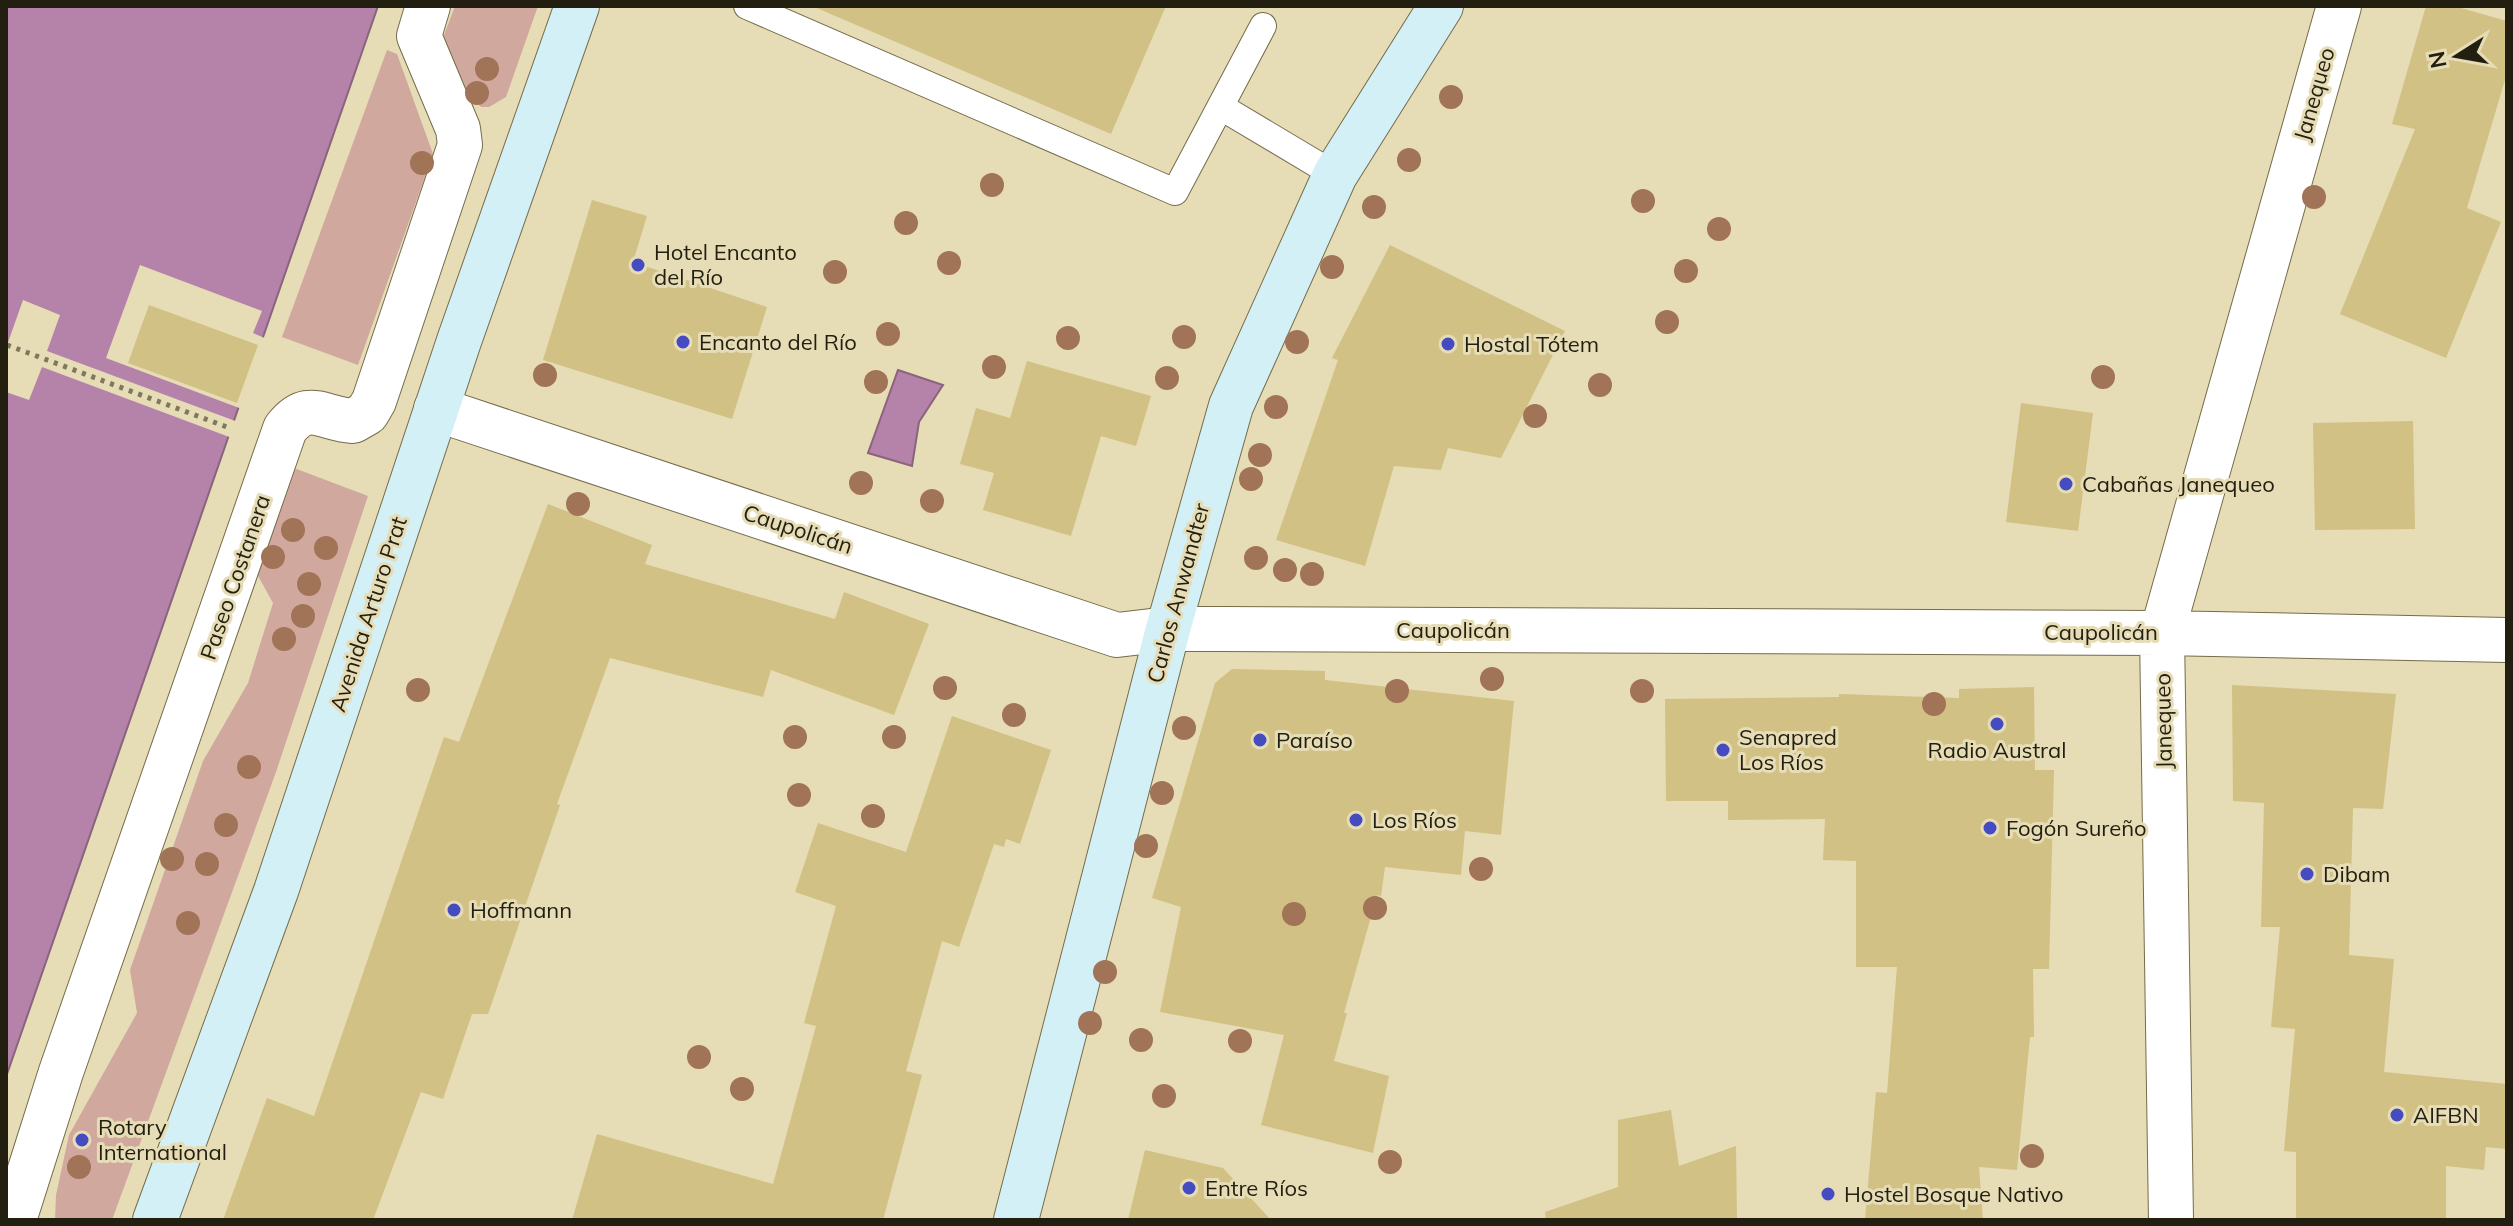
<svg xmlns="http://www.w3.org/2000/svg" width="2513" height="1226" font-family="Mulish,sans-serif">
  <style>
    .green { fill: #d0a89e }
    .water { fill: #b582aa; stroke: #89647c; stroke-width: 2 }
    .pier { fill: #e6dcb6 }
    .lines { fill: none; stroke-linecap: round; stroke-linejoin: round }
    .ferry { stroke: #733467; stroke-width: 2; stroke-dasharray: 10 8; stroke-linecap: butt }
    .building { fill: #d1c184 }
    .lane-casing { stroke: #756c4a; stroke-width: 28 }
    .street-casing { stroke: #756c4a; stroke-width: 46 }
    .secondary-casing { stroke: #756c4a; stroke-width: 46 }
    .path { stroke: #7e785e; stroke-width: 5; stroke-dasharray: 4 6; stroke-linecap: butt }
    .lane { stroke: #fff; stroke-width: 26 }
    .street { stroke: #fff; stroke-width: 44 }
    .secondary { stroke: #d3f0f7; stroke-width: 44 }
    .tree { fill: #a17357 }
    .poi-dot { fill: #454bc0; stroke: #e6dcb6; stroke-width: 3 }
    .labels { text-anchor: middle; stroke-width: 6; stroke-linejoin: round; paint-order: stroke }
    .street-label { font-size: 22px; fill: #221e10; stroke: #e6dcb6 }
    .poi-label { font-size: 22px; fill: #221e10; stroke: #e6dcb6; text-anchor: start }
  </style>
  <rect width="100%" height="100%" fill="#e6dcb6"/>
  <!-- green -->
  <path class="green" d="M455 6H538L506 97 489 107H481L467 92 441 43Z
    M387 50 397 54 433 154 358 365 282 337Z
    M294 468 368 496 276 772 112 1220H55L56 1195 69 1135 137 1013 130 970 203 761 248 683 273 603 257 574Z"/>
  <!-- water -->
  <path class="water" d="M6 6H378L6 1077Z
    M898 370 943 385 919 422 912 466 868 453Z"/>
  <!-- pier -->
  <path class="pier" d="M140 265 262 311 253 333 267 339 242 409 106 358Z
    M23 300 60 315 47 351 238 422 232 438 42 367 29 400 6 392V348Z"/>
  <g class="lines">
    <!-- ferry -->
    <path class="ferry" d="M6 344V345"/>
  </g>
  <!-- building -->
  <path class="building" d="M812 6H1166L1111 134Z
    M2426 6H2454L2507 21V73L2467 208 2501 222 2446 358 2340 314 2415 129 2392 124Z
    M592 200 647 216 633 262 767 307 732 419 543 360Z
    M1390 245 1565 331 1501 458 1448 448 1441 470 1394 466 1365 566 1276 540 1338 360 1332 358Z
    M149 305 258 345 237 403 128 363Z
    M1027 361 1151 396 1136 446 1101 436 1071 536 983 510 994 473 960 464 976 408 1010 418Z
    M2021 403 2093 413 2078 531 2006 522Z
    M2413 421 2415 529 2315 530 2313 423Z
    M548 504 652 545 645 564 835 619 844 592 929 624 894 715 771 670 763 697 610 658 557 804 560 805 488 1014H472L443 1099 421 1092 373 1220H223L267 1098 314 1116 444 737 459 742Z
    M1232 669 1325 671V680L1514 701 1501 835 1465 831 1461 875 1385 867 1381 896 1377 895 1344 1013H1347L1334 1061 1389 1076 1373 1153 1261 1125 1284 1035 1160 1012 1181 907 1152 898 1215 683Z
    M2232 685 2396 694 2383 809 2353 808 2349 955 2394 959 2384 1072 2507 1084V1149L2486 1147 2484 1170 2446 1166V1220H2296V1152L2284 1151 2295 1029 2271 1027 2280 927H2261L2264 803 2233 801Z
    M2034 687 2035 770H2054L2049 969H2033L2034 1037H2030L2017 1170 1979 1167 1983 1220H1865L1876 1092 1887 1093 1897 967H1856V861L1823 860 1825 819 1728 820V801H1666L1665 699 1839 697V694L1959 698V689Z
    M952 716 1051 750 1020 844 1006 839 1004 847 994 844 959 947 942 941 906 1071 922 1075 883 1220H572L597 1134 773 1184 816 1026 804 1023 836 906 795 892 818 823 906 852Z
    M1671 1110 1679 1166 1736 1146 1737 1220H1546L1545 1212 1618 1187V1120Z
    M1145 1150 1223 1168 1271 1220H1128Z"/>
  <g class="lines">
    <!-- lane casing -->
    <g class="lane-casing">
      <path id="lane" d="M747 6 1175 192 1263 26
        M1221 107 1335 175"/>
    </g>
    <!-- street casing -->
    <g class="street-casing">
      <path id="street" d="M436 409 1117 635 1168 629H1222L2162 633 2507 640
        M14 1220 61 1072 285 429C308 399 322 419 353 421L367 413 374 401 460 145 458 129 419 36 428 6
        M2171 1220 2162 633 2339 6"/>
    </g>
    <!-- secondary casing -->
    <g class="secondary-casing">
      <path id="secondary" d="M155 1220 276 891 459 341 577 6
        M1016 1220 1168 629 1231 406 1335 175 1441 6"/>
    </g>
    <!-- path -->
    <path class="path" d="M7 345 227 427"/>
    <!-- lane -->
    <use href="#lane" class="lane"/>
    <!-- street -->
    <use href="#street" class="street"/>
    <!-- secondary -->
    <use href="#secondary" class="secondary"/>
  </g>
  <!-- trees -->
  <g class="tree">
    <circle cx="487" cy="69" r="12"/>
    <circle cx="477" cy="93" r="12"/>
    <circle cx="1451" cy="97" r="12"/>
    <circle cx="1409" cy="160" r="12"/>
    <circle cx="422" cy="163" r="12"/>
    <circle cx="992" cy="185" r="12"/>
    <circle cx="2314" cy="197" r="12"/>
    <circle cx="1643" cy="201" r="12"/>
    <circle cx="1374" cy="207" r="12"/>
    <circle cx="906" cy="223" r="12"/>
    <circle cx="1719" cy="229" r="12"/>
    <circle cx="949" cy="263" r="12"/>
    <circle cx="1332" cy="267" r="12"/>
    <circle cx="1686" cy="271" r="12"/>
    <circle cx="835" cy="272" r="12"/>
    <circle cx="1667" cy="322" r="12"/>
    <circle cx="888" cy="334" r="12"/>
    <circle cx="1184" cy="337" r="12"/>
    <circle cx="1068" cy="338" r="12"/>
    <circle cx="1297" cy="342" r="12"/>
    <circle cx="994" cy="367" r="12"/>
    <circle cx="545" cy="375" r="12"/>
    <circle cx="2103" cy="377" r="12"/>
    <circle cx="1167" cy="378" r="12"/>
    <circle cx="876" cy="382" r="12"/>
    <circle cx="1600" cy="385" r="12"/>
    <circle cx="1276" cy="407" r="12"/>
    <circle cx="1535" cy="416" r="12"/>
    <circle cx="1260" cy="455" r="12"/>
    <circle cx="1251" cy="479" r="12"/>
    <circle cx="861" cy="483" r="12"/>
    <circle cx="932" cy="501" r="12"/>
    <circle cx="578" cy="504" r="12"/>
    <circle cx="293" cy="530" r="12"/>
    <circle cx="326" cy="548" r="12"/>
    <circle cx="273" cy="557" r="12"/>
    <circle cx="1256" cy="558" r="12"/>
    <circle cx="1285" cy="570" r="12"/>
    <circle cx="1312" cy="574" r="12"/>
    <circle cx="309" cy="584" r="12"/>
    <circle cx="303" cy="616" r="12"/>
    <circle cx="284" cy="639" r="12"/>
    <circle cx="1492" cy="679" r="12"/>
    <circle cx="945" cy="688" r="12"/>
    <circle cx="418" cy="690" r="12"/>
    <circle cx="1397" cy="691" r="12"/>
    <circle cx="1642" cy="691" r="12"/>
    <circle cx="1934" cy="704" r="12"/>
    <circle cx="1014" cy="715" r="12"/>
    <circle cx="1184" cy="728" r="12"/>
    <circle cx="795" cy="737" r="12"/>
    <circle cx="894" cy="737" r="12"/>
    <circle cx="249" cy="767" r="12"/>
    <circle cx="1162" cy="793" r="12"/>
    <circle cx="799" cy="795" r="12"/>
    <circle cx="873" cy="816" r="12"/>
    <circle cx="226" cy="825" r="12"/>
    <circle cx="1146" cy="846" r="12"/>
    <circle cx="172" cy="859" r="12"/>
    <circle cx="207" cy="864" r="12"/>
    <circle cx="1481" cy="869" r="12"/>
    <circle cx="1375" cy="908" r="12"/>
    <circle cx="1294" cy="914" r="12"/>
    <circle cx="188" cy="923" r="12"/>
    <circle cx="1105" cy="972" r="12"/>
    <circle cx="1090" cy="1023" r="12"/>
    <circle cx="1141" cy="1040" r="12"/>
    <circle cx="1240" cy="1041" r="12"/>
    <circle cx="699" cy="1057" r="12"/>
    <circle cx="742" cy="1089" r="12"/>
    <circle cx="1164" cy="1096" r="12"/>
    <circle cx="2032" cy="1156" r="12"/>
    <circle cx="1390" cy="1162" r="12"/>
    <circle cx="79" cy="1167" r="12"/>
  </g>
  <!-- markers -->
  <g class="poi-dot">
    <circle cx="638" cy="265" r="8"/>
    <circle cx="683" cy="342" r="8"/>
    <circle cx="1448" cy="344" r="8"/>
    <circle cx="2066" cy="484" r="8"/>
    <circle cx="1997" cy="724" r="8"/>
    <circle cx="1260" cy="740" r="8"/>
    <circle cx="1723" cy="750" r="8"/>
    <circle cx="1356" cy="820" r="8"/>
    <circle cx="1990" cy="828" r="8"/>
    <circle cx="2307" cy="874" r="8"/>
    <circle cx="454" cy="910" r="8"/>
    <circle cx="2397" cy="1115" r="8"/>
    <circle cx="82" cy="1140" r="8"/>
    <circle cx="1189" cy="1188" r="8"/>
    <circle cx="1828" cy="1194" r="8"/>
  </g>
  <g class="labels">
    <!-- street labels -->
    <g class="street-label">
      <text transform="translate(2314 94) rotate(-74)" y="8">Janequeo</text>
      <text transform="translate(798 529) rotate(18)" y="8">Caupolicán</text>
      <text transform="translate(235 577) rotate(-71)" y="8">Paseo Costanera</text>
      <text transform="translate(1178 593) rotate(-75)" y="8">Carlos Anwandter</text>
      <text transform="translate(368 614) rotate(-72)" y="8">Avenida Arturo Prat</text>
      <text x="1453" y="638">Caupolicán</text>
      <text x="2101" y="640">Caupolicán</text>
      <text transform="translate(2163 721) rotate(-91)" y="8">Janequeo</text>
    </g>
    <!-- poi labels -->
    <g class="poi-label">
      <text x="654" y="260">Hotel Encanto<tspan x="654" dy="25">del Río</tspan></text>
      <text x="699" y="350">Encanto del Río</text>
      <text x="1464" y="352">Hostal Tótem</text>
      <text x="2082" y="492">Cabañas Janequeo</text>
      <text x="1739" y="745">Senapred<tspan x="1739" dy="25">Los Ríos</tspan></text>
      <text x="1276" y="748">Paraíso</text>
      <text x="1997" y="758" text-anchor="middle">Radio Austral</text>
      <text x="1372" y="828">Los Ríos</text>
      <text x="2006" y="836">Fogón Sureño</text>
      <text x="2323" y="882">Dibam</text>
      <text x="470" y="918">Hoffmann</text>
      <text x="2413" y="1123">AIFBN</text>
      <text x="98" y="1135">Rotary<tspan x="98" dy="25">International</tspan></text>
      <text x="1205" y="1196">Entre Ríos</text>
      <text x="1844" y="1202">Hostel Bosque Nativo</text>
    </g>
  </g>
  <!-- border -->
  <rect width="2513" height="1226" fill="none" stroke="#221e10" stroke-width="16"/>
  <!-- north arrow -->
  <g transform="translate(2457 56) rotate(259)" stroke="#e6dcb6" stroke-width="6" paint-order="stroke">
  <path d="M0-6L14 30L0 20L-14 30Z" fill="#221e10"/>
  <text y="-12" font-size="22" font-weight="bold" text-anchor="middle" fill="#221e10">N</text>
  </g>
</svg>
